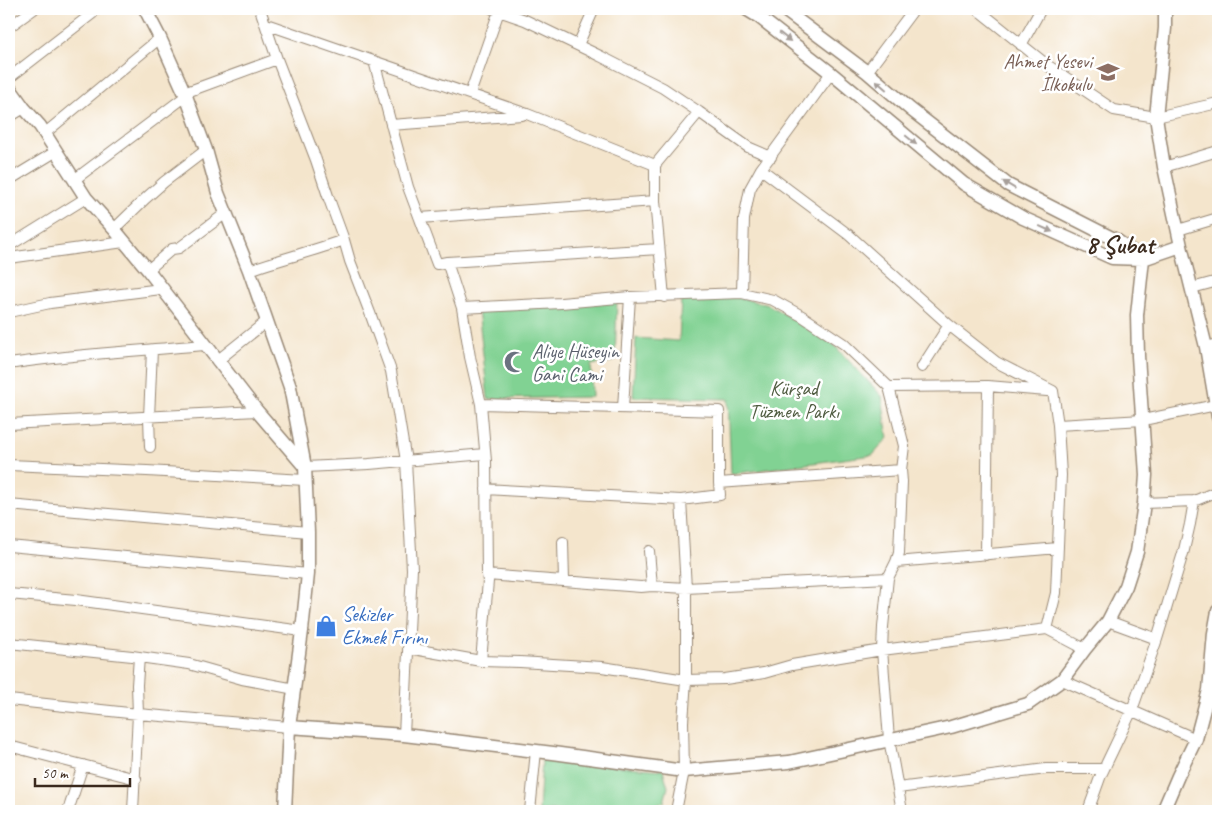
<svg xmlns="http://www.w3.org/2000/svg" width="1227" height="820" font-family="Caveat,sans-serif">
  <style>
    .green { fill: #81d293; stroke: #5e7e58 }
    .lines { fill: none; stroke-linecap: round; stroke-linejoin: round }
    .minor-casing { stroke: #988875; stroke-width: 12 }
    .tertiary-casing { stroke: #988875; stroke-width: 15 }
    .minor { stroke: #fff; stroke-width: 10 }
    .tertiary { stroke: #fff; stroke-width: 12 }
    .oneway { fill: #a79f9a }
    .labels { text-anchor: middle; stroke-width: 5; stroke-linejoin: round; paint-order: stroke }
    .education-label { font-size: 20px; fill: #785e54; stroke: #fff; text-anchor: end }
    .worship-label { font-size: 20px; fill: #5b616d; stroke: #fff; text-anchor: start }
    .park-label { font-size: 20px; fill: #505c41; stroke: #fff }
    .shop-label { font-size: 20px; fill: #366cbe; stroke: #fff; text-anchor: start }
    .district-label { font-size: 25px; font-weight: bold; fill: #3b2a1e; stroke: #fff }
  </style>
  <rect width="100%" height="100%" fill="#fff"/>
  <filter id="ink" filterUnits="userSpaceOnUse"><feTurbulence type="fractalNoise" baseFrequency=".02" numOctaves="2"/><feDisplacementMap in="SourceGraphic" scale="10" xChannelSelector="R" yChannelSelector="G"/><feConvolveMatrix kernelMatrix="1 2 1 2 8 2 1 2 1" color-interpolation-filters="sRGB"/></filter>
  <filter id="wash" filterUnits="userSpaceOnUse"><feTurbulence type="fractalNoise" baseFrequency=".0096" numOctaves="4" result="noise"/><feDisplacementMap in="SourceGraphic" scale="20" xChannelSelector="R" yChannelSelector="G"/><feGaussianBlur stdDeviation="1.12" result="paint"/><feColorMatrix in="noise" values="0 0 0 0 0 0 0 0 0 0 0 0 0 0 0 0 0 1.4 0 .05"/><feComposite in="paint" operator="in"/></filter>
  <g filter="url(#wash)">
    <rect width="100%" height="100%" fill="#f4e5cc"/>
    <!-- green -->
    <path class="green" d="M736 297 769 305 832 343 882 396 888 438 873 455 731 474 728 399 633 397 636 338 679 341 681 299Z
      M617 299 615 361 591 365 592 397 488 399 478 309Z
      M542 760 663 770 668 787 664 802 638 811H539Z"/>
  </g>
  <g filter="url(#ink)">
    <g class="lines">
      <!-- minor casing -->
      <g class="minor-casing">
        <path id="minor" d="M260 9 277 59 316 160 329 199 344 240 350 261 370 313 391 371 406 461 412 569 404 735
          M493 9 525 20 600 56 663 88 699 112 748 147 771 157
          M977 9 1047 65 1114 110 1156 117 1218 103
          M266 24 527 114 655 165
          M9 27 34 9
          M578 45 594 9
          M1021 45 1041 9
          M374 61 408 187 437 264 447 262 462 308 470 357 481 404 486 461 487 575 488 581 481 661
          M867 72 914 9
          M9 78 93 13 90 9
          M184 93 277 59
          M470 94 499 11
          M9 117 24 108
          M391 125 522 115
          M44 134 160 38
          M1164 167 1218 151
          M761 169 849 235 949 325 996 362 1053 391
          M9 180 55 152
          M74 180 186 96
          M420 218 655 201
          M114 229 146 198 164 182 206 150
          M1178 230 1218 218
          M9 248 12 244 86 198
          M9 258 124 242
          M447 262 659 249
          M148 270 172 249 179 248 226 213
          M249 270C281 259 313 251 344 240
          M1192 288 1218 281
          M742 293 744 219 750 189 761 169 831 73
          M664 297 655 201V165L699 112
          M462 308 561 303 630 297 742 293 773 300 802 316 844 344 889 387 904 446 901 470 902 482 899 553 896 562 888 578 883 627 882 650 889 739 902 811
          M9 312 50 303 161 289
          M1206 347 1218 344
          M217 361 267 321
          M9 364C73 354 139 351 204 345
          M922 367 949 325
          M889 387 988 386 1047 391
          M481 404 719 411V483L720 495 681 500 486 489
          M623 408 630 297
          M9 424 257 411
          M1058 425 1143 420 1216 405
          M150 447 149 417 152 350
          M9 465 147 471 305 480
          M305 467 369 464 485 454
          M719 483 901 470
          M1144 503 1194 501 1218 491
          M9 505 308 532
          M563 542 564 581
          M9 546 308 574
          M649 551 652 586
          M986 555 988 386
          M896 562 1058 548
          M487 575 641 587 652 586 686 588 888 578
          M9 594 76 600 302 631
          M1108 621 1157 639
          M1047 629 1085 649
          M9 643 132 656 189 664 242 679 295 689
          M408 648 481 661 520 662 602 667 686 680 725 679 764 673 792 665 882 650 1047 629 1056 593 1061 475 1058 425 1053 391
          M1062 680 1196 739
          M9 700 138 714 289 727
          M9 746 136 779
          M898 788 1046 769H1104
          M68 811 83 765
          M133 811 138 714 137 685 139 657
          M530 811 536 751
          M676 811 684 771 683 722 686 680V588L681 500
          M1088 811 1101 775 1132 710 1157 639 1184 550 1190 524 1194 501"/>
      </g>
      <!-- tertiary casing -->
      <g class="tertiary-casing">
        <path id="tertiary" d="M145 9 160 38 186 96 206 150 218 193 249 270 290 387 305 467 308 532V574L302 631 289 727 285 811
          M746 9 759 17 831 73 964 184 1023 218 1112 258 1143 259 1181 246
          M783 9 867 72 910 109 1008 185 1116 240 1143 259
          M1165 9V28L1156 117 1164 167 1181 246 1206 347 1218 417
          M9 87 24 108 40 126 86 198 114 229 148 270 257 411 305 467
          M289 727 404 735 553 753 684 771 789 762 951 727 1028 704 1062 680 1085 649 1108 621 1126 586 1137 552 1144 503 1146 475 1138 356 1137 315 1143 259
          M1163 811 1178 776 1196 739 1209 690 1214 633 1218 611"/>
      </g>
      <!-- minor -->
      <use href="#minor" class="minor"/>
      <!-- tertiary -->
      <use href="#tertiary" class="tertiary"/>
    </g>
    <!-- one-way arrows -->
    <defs><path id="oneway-solid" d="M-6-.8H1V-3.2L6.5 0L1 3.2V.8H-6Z" transform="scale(1.25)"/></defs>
    <g class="oneway">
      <use href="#oneway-solid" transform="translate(785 37) rotate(38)"/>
      <use href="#oneway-solid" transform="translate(881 85) rotate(-139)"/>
      <use href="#oneway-solid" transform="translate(911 140) rotate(40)"/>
      <use href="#oneway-solid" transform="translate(1009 185) rotate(-149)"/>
      <use href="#oneway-solid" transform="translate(1046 229) rotate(24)"/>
    </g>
  </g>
  <!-- icons -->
  <defs>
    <g id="school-bare" transform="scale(1.725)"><path d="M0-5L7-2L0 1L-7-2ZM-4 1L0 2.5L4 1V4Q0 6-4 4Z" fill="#8d6e63" stroke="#fff" stroke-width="2.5" paint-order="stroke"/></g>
    <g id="mosque-bare" transform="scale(1.725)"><path d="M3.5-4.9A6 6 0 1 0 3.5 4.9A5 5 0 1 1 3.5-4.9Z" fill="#6b7280" stroke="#fff" stroke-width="2.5" paint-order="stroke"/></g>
    <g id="shop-bare" transform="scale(1.725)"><path d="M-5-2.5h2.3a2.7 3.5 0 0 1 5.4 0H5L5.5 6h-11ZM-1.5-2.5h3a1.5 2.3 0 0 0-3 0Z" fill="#3f7fe0" stroke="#fff" stroke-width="2.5" paint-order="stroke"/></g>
  </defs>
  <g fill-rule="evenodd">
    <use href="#school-bare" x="1108" y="72"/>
    <use href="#mosque-bare" x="515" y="362"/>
    <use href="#shop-bare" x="326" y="626"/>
  </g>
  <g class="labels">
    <!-- education labels -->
    <g class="education-label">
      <text x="1092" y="68">Ahmet Yesevi<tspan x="1092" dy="23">İlkokulu</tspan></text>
    </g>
    <!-- worship labels -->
    <g class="worship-label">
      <text x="532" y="358">Aliye Hüseyin<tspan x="532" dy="23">Gani Cami</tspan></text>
    </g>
    <!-- park labels -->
    <g class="park-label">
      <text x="794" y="395">Kürşad<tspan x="794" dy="23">Tüzmen Parkı</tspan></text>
    </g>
    <!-- shop labels -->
    <g class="shop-label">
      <text x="342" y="621">Sekizler<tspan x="342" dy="23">Ekmek Fırını</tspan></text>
    </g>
    <!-- district labels -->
    <g class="district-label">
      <text x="1120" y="253">8 Şubat</text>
    </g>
  </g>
  <!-- margin -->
  <rect width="1227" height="820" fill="none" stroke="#fff" stroke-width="30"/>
  <!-- scale -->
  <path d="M35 778v8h95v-8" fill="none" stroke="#3b2a1e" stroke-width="2.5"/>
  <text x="42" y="778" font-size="15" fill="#3b2a1e" stroke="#ffffff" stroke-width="4" paint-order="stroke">50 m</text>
</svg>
